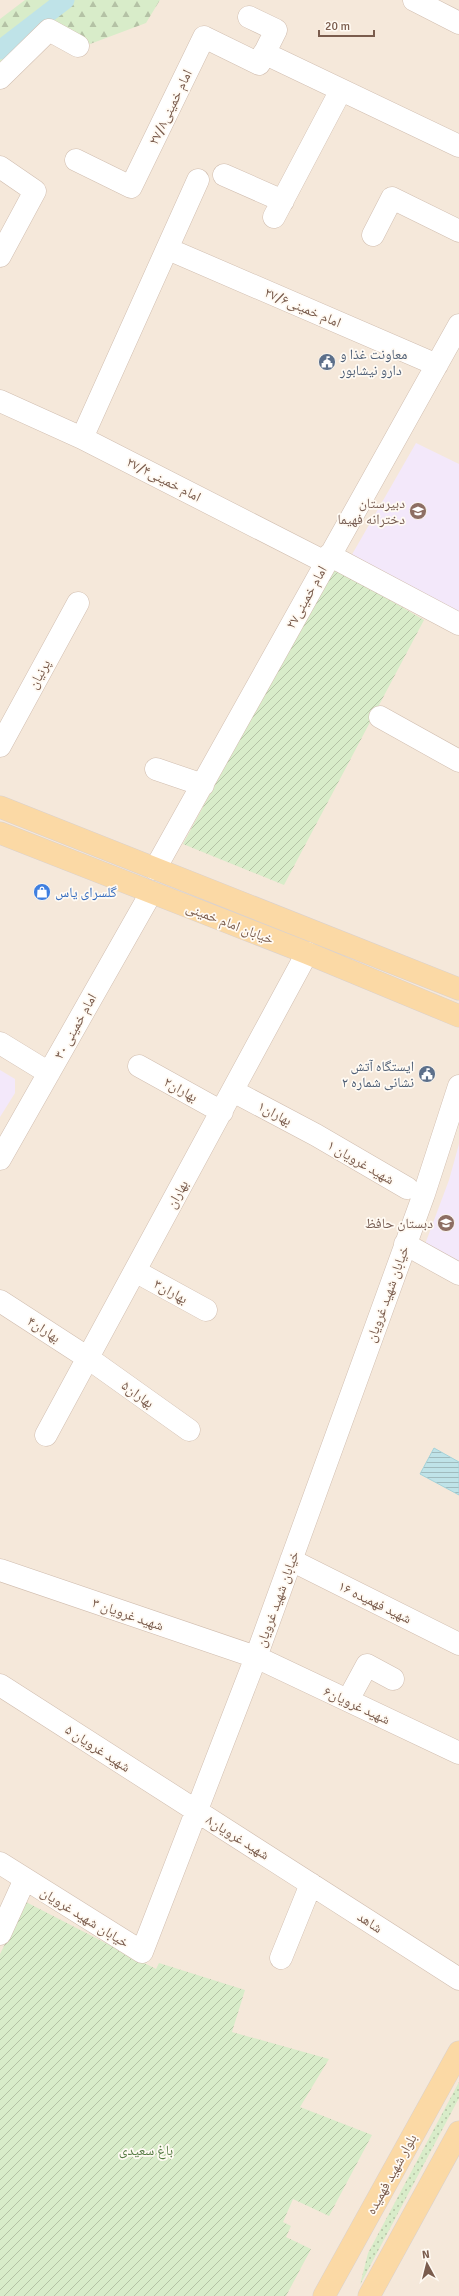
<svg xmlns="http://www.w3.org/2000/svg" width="459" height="2296" font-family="Signika,'Noto Naskh Arabic',sans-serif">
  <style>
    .residential { fill: #f5e8da }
    .education { fill: #f3e8fa }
    .grass { fill: url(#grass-dots) }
    .forest { fill: url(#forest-firs) }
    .garden { fill: url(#garden-furrows) }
    .water { fill: url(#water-rules); stroke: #a5d3da }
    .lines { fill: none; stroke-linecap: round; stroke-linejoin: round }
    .canal { stroke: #bfe3e8; stroke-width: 19 }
    .minor-casing { stroke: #d1beb0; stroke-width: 23 }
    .major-casing { stroke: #dad1cd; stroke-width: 23 }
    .minor { stroke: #fff; stroke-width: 22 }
    .major { stroke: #fbd9a5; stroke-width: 22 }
    .labels { text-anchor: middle; stroke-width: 3.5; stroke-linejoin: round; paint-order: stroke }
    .street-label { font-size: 14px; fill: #7a5c4d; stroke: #fffaf3 }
    .service-label { font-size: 14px; fill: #4e5e75; stroke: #fffaf3; text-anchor: start }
    .education-label { font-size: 14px; fill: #785e54; stroke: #fffaf3; text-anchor: end }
    .shop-label { font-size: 14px; fill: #366cbe; stroke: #fffaf3; text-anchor: start }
    .park-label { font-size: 14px; fill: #537a41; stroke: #fffaf3 }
  </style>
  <defs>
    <pattern id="grass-dots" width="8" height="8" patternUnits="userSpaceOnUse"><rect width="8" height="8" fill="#d8ecc9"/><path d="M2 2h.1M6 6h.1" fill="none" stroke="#b4c2a5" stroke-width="1.8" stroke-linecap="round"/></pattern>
    <pattern id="forest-firs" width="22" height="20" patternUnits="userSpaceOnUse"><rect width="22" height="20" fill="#d8ecc9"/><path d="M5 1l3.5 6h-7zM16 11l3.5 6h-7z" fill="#b4c2a5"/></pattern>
    <pattern id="garden-furrows" width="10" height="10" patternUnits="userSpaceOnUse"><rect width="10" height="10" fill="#d8ecc9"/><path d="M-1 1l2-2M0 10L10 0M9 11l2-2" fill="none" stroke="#b4c2a5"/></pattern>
    <pattern id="water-rules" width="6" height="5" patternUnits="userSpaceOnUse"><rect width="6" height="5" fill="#bfe3e8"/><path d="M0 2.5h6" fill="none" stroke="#a0bbbe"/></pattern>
  </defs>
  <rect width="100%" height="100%" fill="#fdf6ec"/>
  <!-- residential -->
  <path class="residential" d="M0 0H459V2296H0Z"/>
  <!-- education -->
  <path class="education" d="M416 443 459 464V617L350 558Z
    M0 1070 15 1079V1093L0 1117Z
    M459 1144V1268L424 1247 449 1180Z"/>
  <!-- grass -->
  <path class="grass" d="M459 2082V2098L360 2285 368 2253Z"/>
  <!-- forest -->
  <path class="forest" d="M25 0H160L146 23 90 44 52 20 0 62V19Z"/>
  <!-- garden -->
  <path class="garden" d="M333 567 424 620 284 885 183 844Z
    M26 1902 156 1969 159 1963 245 1990 232 2032 329 2059 300 2107 372 2135 329 2216 293 2199 283 2222 291 2226 286 2237 311 2249 286 2296H0V1954Z"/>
  <!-- water -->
  <path class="water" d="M434 1448 459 1462V1495L420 1474Z"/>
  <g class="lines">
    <!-- canal -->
    <path class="canal" d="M0 50 65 0"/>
    <!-- minor casing -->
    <g class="minor-casing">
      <path id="minor" d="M414 0 459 23
        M264 53 459 146
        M0 78 49 30 78 46
        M76 160 131 187 204 37 259 64 276 30 249 17
        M0 167 35 191 0 256
        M224 175 283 201
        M274 217 341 90
        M373 235 392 198 459 231
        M168 249 437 365
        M0 401 82 438 325 562
        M82 438 198 180
        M329 555 459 624
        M380 717 459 761
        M0 746 78 603
        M156 769 203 785
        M155 869 459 325
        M0 1043 49 1073
        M139 1066 222 1112
        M233 1091 316 1135 407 1188
        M0 1159 151 893
        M405 1244 459 1274
        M135 1271 206 1310
        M0 1301 88 1358 189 1430
        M46 1435 307 953
        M291 1560 459 1644
        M0 1570 256 1657 459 1753
        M0 1685 459 1979
        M348 1700 367 1665 393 1679
        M0 1863 142 1952 256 1657 424 1194 459 1086
        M0 1934 25 1879
        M281 1958 311 1884"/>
    </g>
    <!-- major casing -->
    <g class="major-casing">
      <path id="major" d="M0 807 459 989
        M0 833 307 953 459 1016
        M324 2296 459 2052
        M369 2296 459 2132"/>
    </g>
    <!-- minor -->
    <use href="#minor" class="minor"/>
    <!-- major -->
    <use href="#major" class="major"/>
  </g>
  <!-- icons -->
  <defs>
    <g id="civic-disc" transform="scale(0.9)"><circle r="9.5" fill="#5c6f8a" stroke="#fffaf3"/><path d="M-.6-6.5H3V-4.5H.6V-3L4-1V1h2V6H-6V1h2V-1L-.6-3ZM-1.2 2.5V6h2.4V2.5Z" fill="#fff"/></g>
    <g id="school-disc" transform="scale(0.9)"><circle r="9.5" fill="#8d6e63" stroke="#fffaf3"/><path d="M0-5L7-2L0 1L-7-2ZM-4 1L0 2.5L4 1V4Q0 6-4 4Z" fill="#fff"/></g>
    <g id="shop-disc" transform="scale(0.9)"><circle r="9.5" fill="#3f7fe0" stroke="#fffaf3"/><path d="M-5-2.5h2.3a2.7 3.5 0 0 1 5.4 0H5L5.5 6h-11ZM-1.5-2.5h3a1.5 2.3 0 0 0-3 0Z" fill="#fff"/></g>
  </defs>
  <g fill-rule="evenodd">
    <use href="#civic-disc" x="327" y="362"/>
    <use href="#school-disc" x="418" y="511"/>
    <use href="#shop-disc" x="42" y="892"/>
    <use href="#civic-disc" x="427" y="1074"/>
    <use href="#school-disc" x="446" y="1223"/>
  </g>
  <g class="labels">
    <!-- street labels -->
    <g class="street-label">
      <text transform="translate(170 107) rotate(-64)" y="5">امام خمینی۲۷/۸</text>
      <text transform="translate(303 307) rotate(23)" y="5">امام خمینی۲۷/۶</text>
      <text transform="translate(164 479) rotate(27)" y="5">امام خمینی۲۷/۴</text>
      <text transform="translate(306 597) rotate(-61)" y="5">امام خمینی۲۷</text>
      <text transform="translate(39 674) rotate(-61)" y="5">پرنیان</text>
      <text transform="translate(230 923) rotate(21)" y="5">خیابان امام خمینی</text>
      <text transform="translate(75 1026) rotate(-61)" y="5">امام خمینی ۳۰</text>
      <text transform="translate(181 1089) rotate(29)" y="5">بهاران۲</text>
      <text transform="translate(275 1113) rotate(28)" y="5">بهاران۱</text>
      <text transform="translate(361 1162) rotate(30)" y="5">شهید غرویان ۱</text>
      <text transform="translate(177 1194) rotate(-61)" y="5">بهاران</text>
      <text transform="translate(171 1291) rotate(29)" y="5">بهاران۳</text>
      <text transform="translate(387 1294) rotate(-70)" y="5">خیابان شهید غرویان</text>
      <text transform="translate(44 1329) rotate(33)" y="5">بهاران۴</text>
      <text transform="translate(138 1394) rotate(36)" y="5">بهاران۵</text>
      <text transform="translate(277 1599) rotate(-70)" y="5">خیابان شهید غرویان</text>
      <text transform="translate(375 1602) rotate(26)" y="5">شهید فهمیده ۱۶</text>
      <text transform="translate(128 1614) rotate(19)" y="5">شهید غرویان ۳</text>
      <text transform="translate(357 1705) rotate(25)" y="5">شهید غرویان۶</text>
      <text transform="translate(98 1748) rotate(33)" y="5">شهید غرویان ۵</text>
      <text transform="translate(238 1837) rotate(32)" y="5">شهید غرویان۸</text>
      <text transform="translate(85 1917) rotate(32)" y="5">خیابان شهید غرویان</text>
      <text transform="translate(370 1922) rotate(33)" y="5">شاهد</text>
      <text transform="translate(391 2174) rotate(-61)" y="5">بلوار شهید فهمیده</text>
    </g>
    <!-- service labels -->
    <g class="service-label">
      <text x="340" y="359">معاونت غذا و<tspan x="340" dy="16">دارو نیشابور</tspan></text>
      <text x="414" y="1071" text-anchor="end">ایستگاه آتش<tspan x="414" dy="16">نشانی شماره ۲</tspan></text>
    </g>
    <!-- education labels -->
    <g class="education-label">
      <text x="405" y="508">دبیرستان<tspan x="405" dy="16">دخترانه فهیما</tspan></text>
      <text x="433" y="1228">دبستان حافظ</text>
    </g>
    <!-- shop labels -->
    <g class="shop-label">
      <text x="55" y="897">گلسرای یاس</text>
    </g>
    <!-- park labels -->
    <g class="park-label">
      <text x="146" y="2155">باغ سعیدی</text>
    </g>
  </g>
  <!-- north arrow -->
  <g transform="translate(427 2264) rotate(353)" stroke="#fffaf3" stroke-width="3" paint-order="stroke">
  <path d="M0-3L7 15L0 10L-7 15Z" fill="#7a5c4d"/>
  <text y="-6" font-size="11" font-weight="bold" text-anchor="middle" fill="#7a5c4d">N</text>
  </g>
  <!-- scale -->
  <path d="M319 30v6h55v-6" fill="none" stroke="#7a5c4d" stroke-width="2"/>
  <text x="325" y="30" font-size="12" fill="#7a5c4d" stroke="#fffaf3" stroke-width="3" paint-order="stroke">20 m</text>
</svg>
